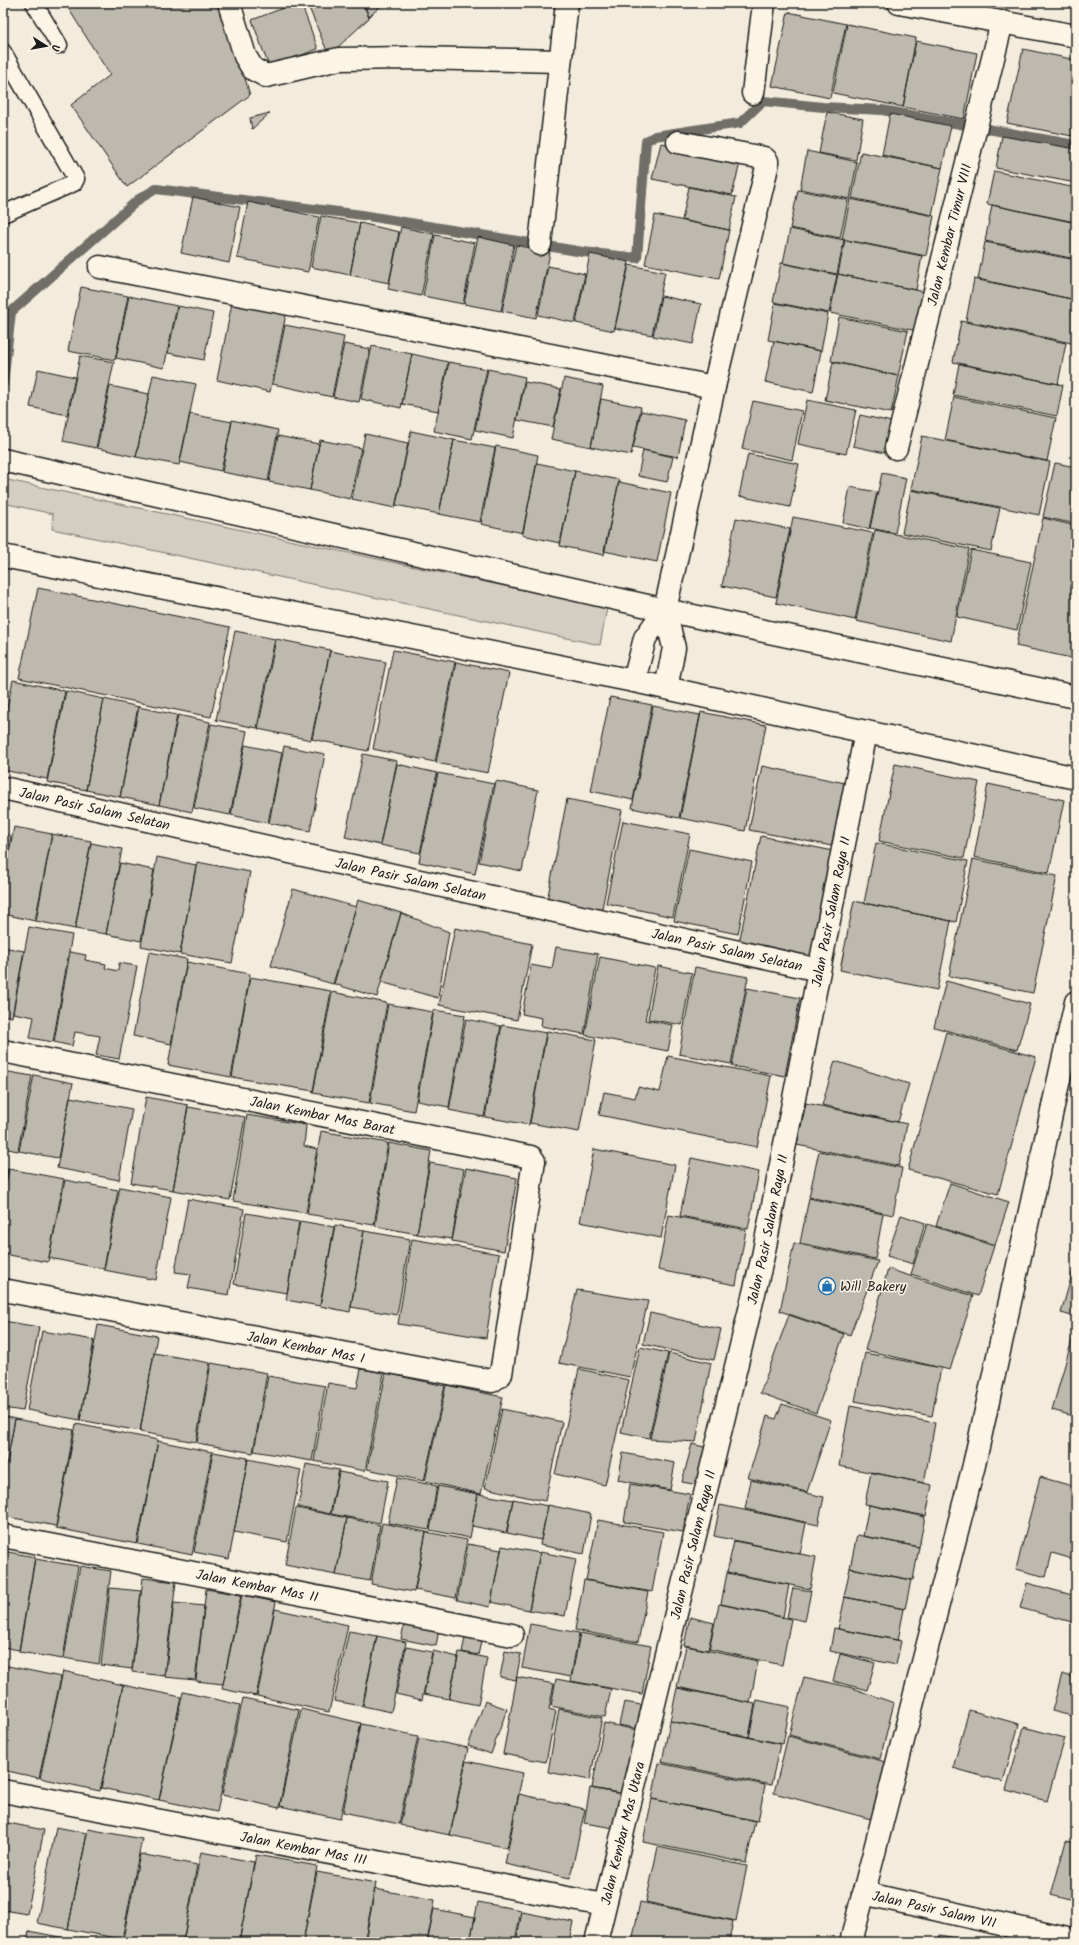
<svg xmlns="http://www.w3.org/2000/svg" width="1079" height="1945" font-family="Kalam,sans-serif">
  <style>
    .green { fill: #d3cec1; stroke: #78756e }
    .lines { fill: none; stroke-linecap: round; stroke-linejoin: round }
    .stream { stroke: #716e68; stroke-width: 10 }
    .building { fill: #beb9ae; stroke: #1c1c1c }
    .service-casing { stroke: #1c1c1c; stroke-width: 19 }
    .minor-casing { stroke: #1c1c1c; stroke-width: 25 }
    .service { stroke: #fcf5e5; stroke-width: 16 }
    .minor { stroke: #fcf5e5; stroke-width: 22 }
    .labels { text-anchor: middle; stroke-width: 3; stroke-linejoin: round; paint-order: stroke }
    .street-label { font-size: 14px; fill: #1c1c1c; stroke: #fcf5e5 }
    .poi-label { font-size: 14px; fill: #1c1c1c; stroke: #fcf5e5; text-anchor: start }
  </style>
  <rect width="100%" height="100%" fill="#f3ecdd"/>
  <filter id="ink" filterUnits="userSpaceOnUse"><feTurbulence type="fractalNoise" baseFrequency=".025" numOctaves="2"/><feDisplacementMap in="SourceGraphic" scale="8" xChannelSelector="R" yChannelSelector="G"/><feConvolveMatrix kernelMatrix="1 2 1 2 8 2 1 2 1" color-interpolation-filters="sRGB"/></filter>
  <g filter="url(#ink)">
    <!-- green -->
    <path class="green" d="M3 479 607 608 600 645 52 529 53 514 3 503Z"/>
    <g class="lines">
      <!-- stream -->
      <path class="stream" d="M3 384 11 312 139 199 156 189 362 215 583 252 637 258 646 141 655 136 740 123 763 101 823 107 882 110 1076 145"/>
    </g>
    <!-- building -->
    <path class="building" d="M65 3H222L250 95 127 187 71 105 110 75Z
      M296 3H301L318 49 269 67 252 20Z
      M307 3H363L369 18 338 47 327 51Z
      M364 3H384L369 17Z
      M788 12 846 24 830 98 772 86Z
      M847 24 916 38 903 107 833 93Z
      M916 41 977 53 964 119 903 107Z
      M1023 49 1076 60V117L1072 136 1007 123Z
      M827 112 863 119 856 160 819 153Z
      M270 113 252 129 250 118Z
      M890 114 951 126 942 168 882 155Z
      M1002 136 1076 149V183L996 168Z
      M661 143 741 159 732 195 652 179Z
      M807 151 857 162 850 199 800 189Z
      M861 152 942 168 932 215 852 198Z
      M994 171 1076 188 1075 222 987 204Z
      M689 187 736 197 729 230 682 220Z
      M798 190 848 200 840 238 790 228Z
      M193 197 240 207 229 263 181 253Z
      M850 199 934 216 926 256 842 239Z
      M248 202 319 217 308 272 237 258Z
      M992 205 1076 223V259L985 241Z
      M655 215 729 230 719 279 645 264Z
      M321 216 360 223 350 275 311 267Z
      M360 223 399 232 389 283 350 275Z
      M401 227 434 234 421 296 388 289Z
      M790 229 844 240 837 274 783 263Z
      M435 235 475 243 463 304 423 296Z
      M478 237 514 245 501 311 464 304Z
      M845 240 922 256 916 290 838 274Z
      M985 242 1076 260V300L978 279Z
      M516 245 550 253 536 318 502 311Z
      M590 254 629 262 614 331 576 323Z
      M781 263 837 275 829 313 773 302Z
      M629 265 665 272 652 335 615 328Z
      M548 266 585 274 575 323 538 315Z
      M838 274 925 292 917 331 830 313Z
      M974 279 1076 300V344L966 321Z
      M81 287 128 296 115 360 68 351Z
      M129 296 177 306 164 368 116 358Z
      M661 296 701 304 693 344 653 336Z
      M232 303 286 314 270 392 217 380Z
      M775 303 828 314 821 351 768 340Z
      M178 306 213 313 204 360 168 353Z
      M839 317 908 331 898 376 831 361Z
      M961 321 1066 343 1058 384 953 362Z
      M285 325 344 337 332 397 273 384Z
      M774 341 821 351 813 392 765 382Z
      M344 344 370 349 359 402 333 397Z
      M372 346 412 354 401 408 361 399Z
      M412 354 448 362 438 411 402 404Z
      M80 356 114 362 96 448 63 441Z
      M449 362 487 369 472 439 434 431Z
      M833 362 899 376 891 413 825 400Z
      M1076 363V387L1071 386Z
      M959 364 1063 385 1057 416 953 395Z
      M38 369 75 377 67 415 30 407Z
      M488 369 525 377 513 438 475 430Z
      M153 375 196 384 179 465 136 457Z
      M564 378 603 386 591 447 551 439Z
      M525 382 561 389 553 427 517 420Z
      M110 386 149 394 136 457 97 448Z
      M954 397 1056 418 1047 461 945 440Z
      M601 399 641 407 631 455 591 447Z
      M807 400 856 410 846 454 798 444Z
      M753 401 802 411 792 460 742 449Z
      M641 411 685 420 678 457 633 448Z
      M190 414 232 422 221 471 180 462Z
      M860 415 892 422 885 453 853 446Z
      M232 420 278 430 268 481 222 472Z
      M411 431 454 440 439 514 396 505Z
      M365 434 408 443 395 508 352 499Z
      M278 436 319 444 310 490 269 482Z
      M922 436 1050 462 1039 515 911 489Z
      M320 440 361 448 350 499 310 490Z
      M454 440 495 448 480 522 439 514Z
      M496 446 538 455 523 533 481 524Z
      M643 450 673 457 667 482 638 476Z
      M748 454 799 464 790 507 739 496Z
      M537 463 575 471 560 543 522 535Z
      M1055 463 1076 467V524L1043 517Z
      M575 471 619 480 604 555 560 546Z
      M882 473 906 478 895 533 870 528Z
      M619 482 671 493 657 562 604 551Z
      M850 487 877 492 869 529 843 523Z
      M911 490 1000 508 991 551 902 533Z
      M793 517 873 533 855 620 776 603Z
      M736 518 790 529 776 597 722 586Z
      M1043 518 1076 526V659L1016 646Z
      M875 530 969 549 951 641 856 621Z
      M971 550 1031 562 1017 630 957 617Z
      M38 588 230 627 211 717 19 678Z
      M235 631 275 639 257 728 216 720Z
      M276 639 330 650 311 740 258 729Z
      M393 650 455 662 435 762 373 749Z
      M330 651 386 662 368 751 312 739Z
      M456 662 509 673 488 773 436 763Z
      M13 680 65 691 47 779 3 770V727Z
      M66 691 104 699 86 790 47 782Z
      M610 697 652 705 633 800 591 791Z
      M104 699 139 707 120 797 86 790Z
      M653 706 700 715 679 818 632 808Z
      M138 707 177 715 159 805 120 797Z
      M701 712 766 725 745 831 680 818Z
      M178 715 210 722 192 812 159 805Z
      M211 724 247 731 230 815 194 808Z
      M245 745 282 753 268 823 231 815Z
      M284 746 325 754 310 831 269 823Z
      M363 754 397 761 380 845 345 837Z
      M397 764 437 773 420 853 380 845Z
      M895 764 979 782 964 858 879 841Z
      M762 766 845 783 832 846 749 830Z
      M438 773 494 784 475 874 419 862Z
      M496 781 538 790 522 871 479 862Z
      M988 784 1064 800 1049 873 974 857Z
      M567 799 622 810 600 918 546 906Z
      M623 821 690 834 673 917 606 903Z
      M14 827 52 834 35 921 3 914V884Z
      M3 834 11 836 3 880Z
      M52 834 91 841 75 929 36 921Z
      M761 836 833 851 811 958 739 943Z
      M91 843 122 849 106 934 75 929Z
      M876 843 968 861 956 922 864 903Z
      M689 849 752 862 738 934 674 921Z
      M157 857 196 865 180 954 141 946Z
      M973 859 1057 876 1033 993 949 976Z
      M197 862 250 872 232 963 180 954Z
      M120 863 154 870 141 941 106 934Z
      M293 889 356 907 333 984 271 966Z
      M358 900 401 913 377 997 334 984Z
      M854 901 951 921 937 990 840 970Z
      M401 913 449 932 438 998 381 982Z
      M29 927 72 935 53 1042 30 1038 34 1017 13 1013Z
      M455 928 532 944 517 1020 439 1005Z
      M3 947 24 951 12 1017 3 1015Z
      M556 947 598 954 584 1034 541 1026 542 1018 522 1014 531 965 552 969Z
      M70 952 86 955 85 960 106 964 105 968 118 971 119 963 137 966 119 1059 96 1055 100 1036 75 1032 72 1046 54 1042Z
      M149 952 187 959 171 1044 133 1036Z
      M600 957 655 968 645 1020 673 1025 668 1051 585 1035Z
      M187 962 250 974 231 1077 168 1065Z
      M658 966 692 973 682 1025 648 1019Z
      M695 967 748 977 731 1064 679 1054Z
      M250 977 331 991 313 1091 232 1077Z
      M946 981 1030 1004 1017 1050 934 1027Z
      M747 988 800 998 785 1076 732 1066Z
      M332 992 387 1003 369 1103 313 1093Z
      M388 1004 433 1012 414 1111 370 1103Z
      M434 1010 465 1015 449 1107 417 1101Z
      M466 1019 501 1026 484 1117 449 1110Z
      M502 1025 546 1033 529 1125 485 1117Z
      M547 1031 596 1040 579 1132 530 1123Z
      M946 1032 1036 1057 998 1194 908 1170Z
      M668 1056 771 1076 757 1147 599 1115 604 1092 635 1098 638 1087 660 1092Z
      M835 1061 909 1084 898 1122 822 1105Z
      M3 1071 32 1076 18 1151 3 1148Z
      M34 1075 73 1083 58 1158 19 1151Z
      M70 1097 132 1109 119 1180 57 1168Z
      M146 1097 188 1105 173 1190 131 1183Z
      M806 1103 907 1124 899 1166 797 1145Z
      M188 1107 245 1117 230 1200 173 1190Z
      M247 1115 306 1125 304 1146 317 1149 306 1213 233 1201Z
      M321 1131 388 1143 374 1225 307 1214Z
      M389 1143 431 1151 417 1234 375 1226Z
      M594 1149 675 1165 661 1238 580 1222Z
      M819 1151 902 1168 893 1215 809 1197Z
      M691 1158 759 1172 748 1229 680 1216Z
      M430 1163 464 1169 452 1239 417 1234Z
      M3 1168 8 1169 3 1196Z
      M466 1168 517 1178 504 1251 452 1241Z
      M9 1169 64 1179 48 1262 3 1254V1200Z
      M65 1180 118 1190 104 1269 49 1258Z
      M950 1183 1009 1202 995 1245 936 1226Z
      M120 1187 171 1197 156 1280 104 1270Z
      M809 1198 883 1214 875 1259 800 1243Z
      M188 1199 244 1209 229 1295 188 1288 191 1274 175 1272Z
      M246 1213 299 1222 287 1293 234 1284Z
      M669 1215 746 1230 736 1285 658 1270Z
      M901 1215 925 1223 913 1264 887 1256Z
      M300 1221 334 1227 320 1306 286 1300Z
      M927 1224 994 1246 978 1296 911 1274Z
      M335 1225 364 1230 350 1312 320 1306Z
      M364 1231 410 1239 397 1315 351 1307Z
      M412 1239 499 1254 486 1338 398 1324Z
      M794 1243 878 1261 850 1335 780 1311Z
      M888 1269 973 1296 950 1370 865 1350Z
      M1073 1271 1076 1272V1317L1061 1313Z
      M577 1290 648 1301 630 1377 559 1363Z
      M650 1313 721 1329 714 1360 643 1344Z
      M789 1315 844 1334 816 1413 760 1393Z
      M3 1321 39 1327 23 1411 3 1408Z
      M98 1325 157 1336 140 1431 80 1420Z
      M42 1331 94 1340 80 1420 27 1410Z
      M1074 1333H1076V1417L1052 1410Z
      M640 1347 668 1353 649 1438 621 1432Z
      M154 1353 210 1363 196 1442 140 1432Z
      M669 1353 711 1363 696 1442 650 1439Z
      M865 1353 941 1368 932 1416 855 1401Z
      M211 1363 267 1373 253 1453 197 1443Z
      M361 1369 384 1373 365 1471 314 1461 328 1383 357 1388Z
      M579 1369 629 1380 605 1485 555 1474Z
      M386 1373 445 1386 424 1481 367 1469Z
      M268 1376 325 1386 312 1461 254 1451Z
      M446 1385 503 1397 481 1494 425 1481Z
      M782 1404 831 1420 807 1492 748 1478 767 1416 776 1419Z
      M850 1406 935 1423 924 1483 839 1466Z
      M502 1409 562 1422 545 1501 485 1488Z
      M3 1416 15 1419 3 1483Z
      M15 1419 74 1430 56 1526 3 1516V1483Z
      M76 1424 158 1440 137 1544 56 1528Z
      M158 1441 212 1452 192 1555 138 1544Z
      M692 1444 708 1448 698 1485 682 1482Z
      M213 1452 248 1458 229 1559 194 1552Z
      M623 1453 675 1463 670 1490 618 1480Z
      M248 1459 301 1470 287 1542 234 1532Z
      M306 1464 339 1470 330 1514 298 1507Z
      M339 1472 388 1481 380 1523 331 1514Z
      M871 1472 932 1485 926 1516 865 1504Z
      M1040 1477 1076 1487V1560L1052 1553 1046 1577 1016 1569Z
      M397 1478 437 1486 429 1530 388 1523Z
      M751 1480 824 1497 818 1525 745 1509Z
      M630 1484 690 1494 683 1532 624 1522Z
      M438 1486 478 1494 470 1538 430 1530Z
      M478 1494 513 1500 506 1533 472 1526Z
      M513 1499 548 1506 541 1540 507 1533Z
      M548 1505 591 1514 584 1554 540 1545Z
      M720 1505 806 1523 800 1554 714 1536Z
      M869 1505 925 1517 919 1547 863 1536Z
      M296 1508 347 1518 336 1575 285 1565Z
      M347 1518 380 1525 370 1581 336 1575Z
      M598 1520 663 1532 652 1592 586 1580Z
      M382 1523 426 1532 414 1592 371 1584Z
      M426 1532 467 1540 456 1598 415 1590Z
      M857 1535 919 1547 913 1580 850 1568Z
      M734 1541 816 1557 810 1589 727 1572Z
      M468 1544 501 1550 490 1607 457 1600Z
      M502 1546 540 1553 529 1610 491 1602Z
      M3 1551 35 1557 19 1650 3 1647Z
      M540 1552 576 1559 565 1616 529 1610Z
      M35 1559 78 1566 63 1659 19 1652Z
      M80 1566 111 1571 99 1664 64 1658Z
      M850 1568 911 1580 905 1609 844 1597Z
      M727 1573 789 1585 783 1617 721 1604Z
      M143 1578 176 1582 164 1676 132 1672Z
      M584 1580 648 1592 638 1642 575 1630Z
      M1027 1583 1076 1596V1609L1072 1622 1020 1608Z
      M110 1588 141 1591 132 1669 101 1665Z
      M793 1588 811 1591 805 1621 787 1617Z
      M206 1589 241 1595 223 1684 196 1681Z
      M242 1595 276 1602 256 1696 222 1689Z
      M845 1597 904 1609 898 1640 838 1629Z
      M174 1603 204 1606 195 1680 165 1677Z
      M719 1604 791 1619 782 1665 709 1649Z
      M275 1609 348 1625 329 1712 257 1696Z
      M690 1617 714 1623 708 1650 684 1645Z
      M405 1621 439 1629 436 1646 401 1639Z
      M530 1624 579 1633 571 1677 522 1668Z
      M834 1628 901 1641 896 1665 830 1651Z
      M349 1631 377 1636 362 1706 334 1701Z
      M466 1633 482 1637 478 1655 462 1652Z
      M580 1633 651 1646 642 1694 571 1681Z
      M377 1636 406 1642 391 1712 363 1706Z
      M686 1646 758 1661 750 1703 677 1687Z
      M406 1647 432 1652 422 1700 396 1694Z
      M433 1651 458 1657 449 1699 424 1694Z
      M505 1651 521 1654 516 1680 500 1677Z
      M459 1652 487 1658 478 1705 449 1699Z
      M840 1654 875 1663 867 1690 833 1681Z
      M3 1665 61 1677 39 1778 3 1770Z
      M63 1671 123 1685 100 1791 40 1778Z
      M1062 1674 1076 1678V1717L1052 1711Z
      M517 1677 554 1684 549 1709 556 1711 546 1762 503 1754Z
      M804 1677 849 1687 894 1703 880 1759 789 1735Z
      M556 1679 611 1689 605 1717 551 1706Z
      M123 1685 181 1697 159 1800 101 1788Z
      M677 1688 755 1704 749 1737 670 1721Z
      M183 1692 240 1705 217 1812 159 1800Z
      M243 1698 299 1710 279 1808 222 1795Z
      M757 1700 790 1707 783 1744 749 1737Z
      M485 1701 507 1709 491 1754 468 1746Z
      M624 1702 647 1706 643 1730 619 1725Z
      M301 1709 361 1723 340 1819 280 1806Z
      M559 1709 602 1718 590 1780 548 1772Z
      M969 1710 1019 1724 1003 1782 953 1768Z
      M670 1721 780 1744 771 1785 662 1762Z
      M604 1723 637 1730 625 1794 592 1788Z
      M361 1724 418 1736 399 1824 343 1812Z
      M1024 1727 1065 1738 1047 1801 1006 1790Z
      M788 1736 886 1762 871 1819 774 1793Z
      M419 1738 468 1748 450 1835 400 1825Z
      M466 1761 523 1773 507 1848 450 1835Z
      M659 1763 765 1785 758 1821 652 1799Z
      M590 1788 621 1794 614 1828 584 1823Z
      M519 1794 585 1809 570 1878 505 1864Z
      M652 1799 755 1821 746 1863 643 1842Z
      M3 1822 44 1830 27 1914 3 1910Z
      M56 1827 87 1833 68 1929 37 1923Z
      M88 1829 142 1839 122 1939 68 1929Z
      M1066 1841 1076 1843V1902L1051 1895Z
      M658 1847 747 1866 736 1921 646 1902Z
      M201 1852 254 1862 239 1942H183Z
      M140 1854 197 1865 183 1942H136L123 1939Z
      M256 1855 317 1866 303 1942H239Z
      M317 1872 376 1883 364 1942H303Z
      M375 1889 435 1900 427 1942H365Z
      M478 1902 521 1910 515 1942H470Z
      M640 1902 733 1921 729 1942H632Z
      M434 1909 475 1917 470 1942H427Z
      M522 1912 573 1922 569 1942H516Z
      M29 1931 80 1941V1942H27Z
      M940 1935 974 1942H938Z
      M81 1937 105 1942H80Z"/>
    <g class="lines">
      <!-- service casing -->
      <g class="service-casing">
        <path id="service" d="M34 3 59 45
          M3 52 76 179 74 183 3 214"/>
      </g>
      <!-- minor casing -->
      <g class="minor-casing">
        <g id="minor">
          <path d="M229 3 245 56 253 69 266 76 339 59 409 58 560 61"/>
          <path d="M899 3 1076 36"/>
          <path d="M753 93 764 3"/>
          <path d="M540 244 567 3"/>
          <path d="M100 267 714 387"/>
          <path id="s1" d="M896 448 1002 22"/>
          <path d="M3 460 665 610 1076 697"/>
          <path d="M3 556 634 681 1076 778"/>
          <path d="M665 610 674 648 666 688"/>
          <path d="M634 681 645 638 665 610 714 387 767 167V161L764 158 678 142"/>
          <path id="s2" d="M3 788 819 970"/>
          <path id="s3" d="M3 1051 531 1157 534 1161 501 1374 492 1381 3 1290"/>
          <path id="s4" d="M3 1536 512 1635"/>
          <path id="s5" d="M3 1791 604 1905"/>
          <path id="s6" d="M863 1893 1076 1941"/>
          <path id="s7" d="M596 1942 763 1256 866 732"/>
          <path d="M851 1942 974 1465 1076 1002"/>
        </g>
      </g>
      <!-- service -->
      <use href="#service" class="service"/>
      <!-- minor -->
      <use href="#minor" class="minor"/>
    </g>
  </g>
  <!-- icons -->
  <defs>
    <g id="shop-ring" transform="scale(0.9)"><circle r="9.5" fill="#fcf5e5" stroke="#1f6fb2" stroke-width="1.5"/><path d="M-5-2.5h2.3a2.7 3.5 0 0 1 5.4 0H5L5.5 6h-11ZM-1.5-2.5h3a1.5 2.3 0 0 0-3 0Z" fill="#1f6fb2"/></g>
  </defs>
  <g fill-rule="evenodd">
    <use href="#shop-ring" x="827" y="1286"/>
  </g>
  <g class="labels">
    <!-- street labels -->
    <g class="street-label">
      <text dy="5" stroke="none"><textPath href="#s1" startOffset="220">Jalan Kembar Timur VIII</textPath></text>
      <text dy="5" stroke="none"><textPath href="#s2" startOffset="94">Jalan Pasir Salam Selatan</textPath></text>
      <text dy="5" stroke="none"><textPath href="#s2" startOffset="418">Jalan Pasir Salam Selatan</textPath></text>
      <text dy="5" stroke="none"><textPath href="#s7" startOffset="1057">Jalan Pasir Salam Raya II</textPath></text>
      <text dy="5" stroke="none"><textPath href="#s2" startOffset="742">Jalan Pasir Salam Selatan</textPath></text>
      <text dy="5" stroke="none"><textPath href="#s3" startOffset="326">Jalan Kembar Mas Barat</textPath></text>
      <text dy="5" stroke="none"><textPath href="#s7" startOffset="733">Jalan Pasir Salam Raya II</textPath></text>
      <text transform="translate(306 1347) rotate(11)" y="5">Jalan Kembar Mas I</text>
      <text dy="5" stroke="none"><textPath href="#s7" startOffset="409">Jalan Pasir Salam Raya II</textPath></text>
      <text dy="5" stroke="none"><textPath href="#s4" startOffset="259">Jalan Kembar Mas II</textPath></text>
      <text dy="5" stroke="none"><textPath href="#s7" startOffset="112">Jalan Kembar Mas Utara</textPath></text>
      <text dy="5" stroke="none"><textPath href="#s5" startOffset="306">Jalan Kembar Mas III</textPath></text>
      <text dy="5" stroke="none"><textPath href="#s6" startOffset="73">Jalan Pasir Salam VII</textPath></text>
    </g>
    <!-- poi labels -->
    <g class="poi-label">
      <text x="840" y="1291">Will Bakery</text>
    </g>
  </g>
  <!-- margin -->
  <rect width="1079" height="1945" fill="none" stroke="#fcf5e5" stroke-width="16"/>
  <rect x="8" y="8" width="1063" height="1929" fill="none" stroke="#1c1c1c" stroke-width="1.5" filter="url(#ink)"/>
  <!-- north arrow -->
  <g transform="translate(46 46) rotate(101)" stroke="#fcf5e5" stroke-width="3" paint-order="stroke">
  <path d="M0-3L7 15L0 10L-7 15Z" fill="#1c1c1c"/>
  <text y="-6" font-size="11" font-weight="bold" text-anchor="middle" fill="#1c1c1c">U</text>
  </g>
</svg>
